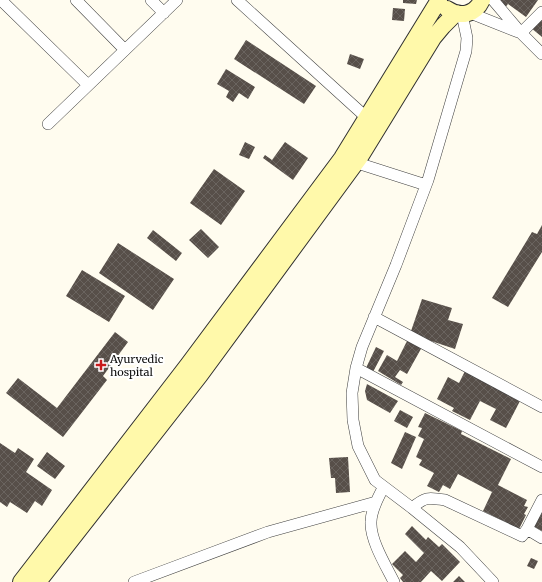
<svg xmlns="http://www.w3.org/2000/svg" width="542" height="582" font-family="Merriweather,serif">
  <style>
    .building { fill: url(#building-cross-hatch) }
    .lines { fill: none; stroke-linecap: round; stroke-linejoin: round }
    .street-casing { stroke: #414141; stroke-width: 12 }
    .secondary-casing { stroke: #303030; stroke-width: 18 }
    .street { stroke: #fff; stroke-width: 11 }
    .secondary { stroke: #fff9aa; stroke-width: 16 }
    .poi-dot { fill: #c91a1c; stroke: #fff; stroke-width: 1.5 }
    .labels { text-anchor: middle; stroke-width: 4; stroke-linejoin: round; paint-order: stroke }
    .poi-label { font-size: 11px; fill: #0e0e0e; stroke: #fff; text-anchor: start }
  </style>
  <defs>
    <pattern id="building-cross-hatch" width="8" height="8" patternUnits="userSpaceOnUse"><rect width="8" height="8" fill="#574f49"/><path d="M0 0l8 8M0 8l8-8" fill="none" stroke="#6a645f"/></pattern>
  </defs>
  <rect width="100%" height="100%" fill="#fffcef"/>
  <!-- building -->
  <path class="building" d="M403 0H417L416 4 403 3Z
    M497 0H538L526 17 508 4 505 8Z
    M393 8 405 9 404 21 392 20Z
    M542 14V37L531 28Z
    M246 40 316 86 304 104 234 59Z
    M350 54 364 59 360 69 347 64Z
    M226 69 255 87 248 99 239 93 233 102 226 97 229 91 217 84Z
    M245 142 255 147 249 159 239 155Z
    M285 142 308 158 293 180 263 158 265 155 272 160Z
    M214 169 245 191 221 225 190 203Z
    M542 225V252L508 307 492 298 532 232 537 234Z
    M201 229 219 247 208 258 189 240Z
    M153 230 182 253 176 261 147 238Z
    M118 243 174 279 153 310 99 273Z
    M82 270 125 296 109 322 66 296Z
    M422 299 452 308 448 320 463 324 455 349 410 334Z
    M115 332 128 342 103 376 107 380 63 437 6 393 18 378 57 408Z
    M408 339 422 347 407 374 400 370 395 377 403 382 401 385 378 371 387 355 397 361Z
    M376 347 384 351 373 372 366 368Z
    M465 371 521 399 506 428 490 420 496 409 480 401 470 420 452 411 454 408 437 399 448 377 459 383Z
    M367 384 398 401 390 413 367 400 365 391Z
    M400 410 413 417 407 428 394 421Z
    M425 413 462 431 461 434 511 459 498 485 527 500 524 506 528 507 524 514 526 515 519 529 483 511 492 492 458 474 450 489 443 485 439 492 427 486 434 473 419 465 422 460 416 457 424 439 418 436 422 428 418 427Z
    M405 432 416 437 402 469 391 463Z
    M0 443 15 453 18 448 34 459 26 472 52 490 42 506 35 501 27 513 10 502 7 507 0 502Z
    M47 452 65 466 55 479 37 466Z
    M348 457 350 492 336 493 335 478H331L329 458Z
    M542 504V531L531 525Z
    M412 526 426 540 428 537 439 547 442 544 460 562 442 581 431 571 421 582H403L400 578 403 575 392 564 405 551 416 562 424 553 405 534Z
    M531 558 538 561 534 569 527 566Z
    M459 576 465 582H453Z"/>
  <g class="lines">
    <!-- street casing -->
    <g class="street-casing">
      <path id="street" d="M1 0 88 85
        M76 0 125 50
        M151 0 164 13
        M237 0 367 118
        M493 0 521 33 542 54
        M470 13 518 32
        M462 14 467 38 466 51 428 180 396 265 362 347 356 368 352 393 353 420 358 446 375 480 412 508 460 547 493 582
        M521 33 542 12
        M48 124 177 0
        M351 161 426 185
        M374 317 542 407
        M356 368 542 467
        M383 488C378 498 371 510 371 522 370 540 386 566 394 582
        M542 500 527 529 542 538
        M412 508C425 497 428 497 445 500L522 536 527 529
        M134 582 268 532 376 502"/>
    </g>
    <!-- secondary casing -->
    <g class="secondary-casing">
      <path id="secondary" d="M447 9C460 18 475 15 482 0
        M21 582 188 365 342 158 439 0
        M38 582 200 375 360 157 433 38 443 26 456 13"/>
    </g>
    <!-- street -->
    <use href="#street" class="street"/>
    <!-- secondary -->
    <use href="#secondary" class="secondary"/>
  </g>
  <!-- markers -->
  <path class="poi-dot" d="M99 359h4v4h4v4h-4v4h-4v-4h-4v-4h4z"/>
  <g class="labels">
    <!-- poi labels -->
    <g class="poi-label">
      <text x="110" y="363">Ayurvedic<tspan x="110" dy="13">hospital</tspan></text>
    </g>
  </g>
</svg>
